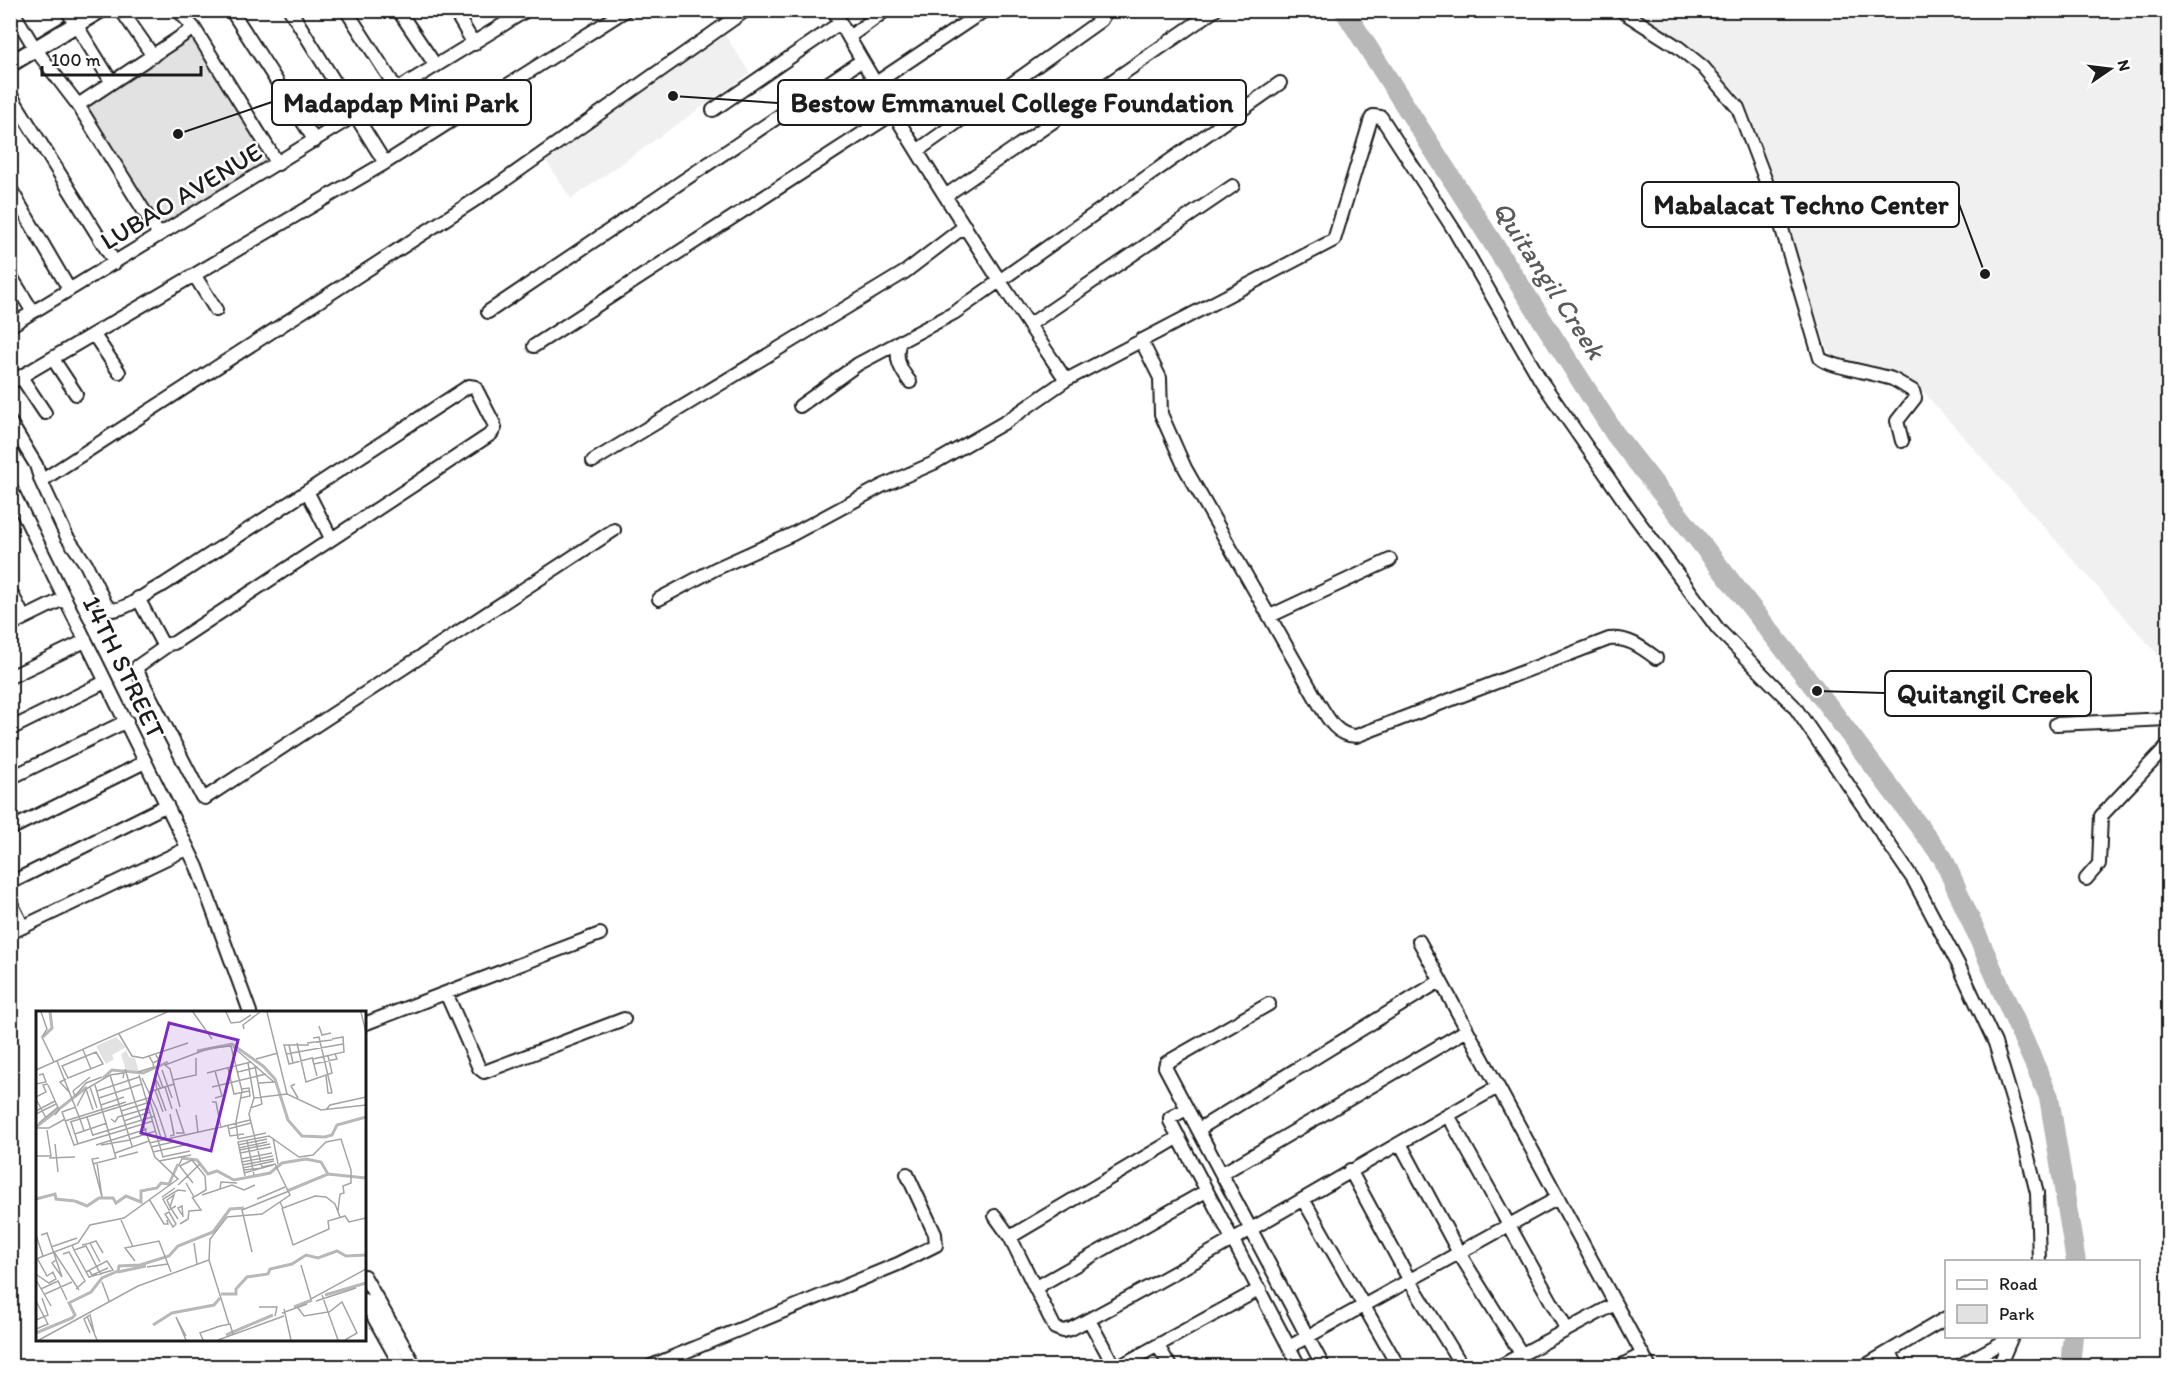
<svg xmlns="http://www.w3.org/2000/svg" width="2179" height="1377" font-family="Itim,sans-serif">
  <style>
    .built { fill: #f0f0f0 }
    .green { fill: #e2e2e2; stroke: #7f7f7f; stroke-width: 1.5 }
    .lines { fill: none; stroke-linecap: round; stroke-linejoin: round }
    .river { stroke: #b8b8b8; stroke-width: 20 }
    .minor-casing { stroke: #1c1c1c; stroke-width: 16 }
    .major-casing { stroke: #1c1c1c; stroke-width: 20 }
    .minor { stroke: #fff; stroke-width: 12 }
    .major { stroke: #fff; stroke-width: 15 }
    .labels { text-anchor: middle; stroke-width: 5; stroke-linejoin: round; paint-order: stroke }
    .street-label { font-size: 26px; fill: #1c1c1c; stroke: #fff }
    .water-label { font-size: 27px; font-style: italic; fill: #5a5a5a; stroke: #fff }
    .inset-river { fill: none; stroke: #b8b8b8; stroke-width: 3 }
    .inset-road { fill: none; stroke: #a4a4a4; stroke-width: 1.5 }
    .view { fill: #7b2cbf; fill-opacity: 0.15; stroke: #7b2cbf; stroke-width: 3 }
    .inset-edge { fill: none; stroke: #1c1c1c; stroke-width: 3 }
    .leader { fill: none; stroke: #1c1c1c; stroke-width: 2 }
    .callout-dot { fill: #1c1c1c; stroke: #fff; stroke-width: 2 }
    .callout { fill: #fff; stroke: #1c1c1c; stroke-width: 2 }
    .callout-label { font-size: 27px; text-anchor: middle; font-weight: bold; fill: #1c1c1c }
  </style>
  <rect width="100%" height="100%" fill="#fff"/>
  <filter id="ink" filterUnits="userSpaceOnUse"><feTurbulence type="fractalNoise" baseFrequency=".0167" numOctaves="2"/><feDisplacementMap in="SourceGraphic" scale="12" xChannelSelector="R" yChannelSelector="G"/><feConvolveMatrix kernelMatrix="1 2 1 2 8 2 1 2 1" color-interpolation-filters="sRGB"/></filter>
  <g filter="url(#ink)">
    <!-- built -->
    <path class="built" d="M1637 11H2168V666L1920 388 1830 355 1740 95Z
      M721 29 750 73 571 199 543 156Z"/>
    <!-- green -->
    <path class="green" d="M194 28 278 164 159 235 78 105Z"/>
    <g class="lines">
      <!-- river -->
      <path class="river" d="M1344 10 1615 434 1817 691 1943 858 2049 1097 2076 1262
        M2070 1366 2073 1336"/>
      <!-- minor casing -->
      <g class="minor-casing">
        <path id="minor" d="M12 10 36 50 78 105 159 235
          M67 10 111 81
          M121 10 153 56
          M178 10 194 28 278 164
          M231 10 315 141
          M290 10 385 163
          M346 10 398 91
          M398 10 436 66
          M454 10 474 44
          M833 10C905 137 984 259 1066 380
          M1620 10 1678 47 1703 67 1738 108 1775 205 1820 358C1829 367 1876 373 1892 379 1899 382 1906 387 1913 391L1915 398 1897 421 1902 441
          M849 37 886 10
          M876 83 985 10
          M10 94 115 263
          M78 105 194 28
          M713 110 840 23
          M917 151 1101 20 1107 10
          M10 188 69 289
          M945 196 1215 10
          M10 275 33 312
          M195 276 216 310
          M488 312 861 61
          M1029 325 1233 186
          M10 326 527 10
          M94 335 119 372
          M1141 340 1160 378 1161 414 1185 468 1318 702C1327 717 1336 736 1356 736L1609 639C1628 637 1641 647 1656 658
          M900 341C894 358 900 369 910 382
          M534 346 894 113
          M53 359 76 394
          M21 377 45 413
          M10 383 385 163 626 10
          M800 406 858 364 954 313 1280 83
          M10 422 36 465 41 481 498 185 746 10
          M593 461 905 272 965 226
          M41 481 67 537 86 564 106 605 113 610C131 608 146 592 163 585L469 386 475 387 494 424 495 428 491 434 174 643 163 645 138 598
          M10 487 197 867 250 1012
          M307 491 331 538
          M10 590 24 618
          M659 599 715 569 793 534 882 486 934 463 1007 421 1066 380 1334 240 1371 119 1373 116 1381 117 1454 230 1541 381 1634 515 1718 629 1794 706 1913 879 1958 964 1995 1043 2021 1129 2037 1193 2039 1262
          M1270 616 1390 560
          M10 625 65 598
          M168 645 138 666 137 671 202 797 205 798 614 530
          M10 677 85 641
          M2056 724 2168 719
          M10 729 105 682
          M10 778 127 721
          M10 829 145 762
          M2086 879 2099 864 2101 816 2168 745
          M10 883 167 805
          M10 901 23 927
          M10 933 188 848
          M1419 941 1649 1366
          M446 993 479 1068 484 1072 624 1019
          M1269 1004 1166 1063 1165 1067 1323 1366
          M364 1024 600 934
          M1186 1109 1170 1118V1121L1299 1366
          M1448 1115 1567 1330
          M1199 1129 1440 981
          M1400 1143 1459 1253 1522 1355
          M1350 1170 1410 1281 1462 1366
          M1223 1173 1467 1030
          M1303 1199 1398 1366
          M995 1216 1010 1237 1055 1328 1063 1331 1071 1329C1215 1253 1354 1168 1496 1088
          M1010 1237 1179 1137
          M364 1276 415 1366
          M1035 1288 1206 1191
          M364 1300 401 1366
          M1089 1320 1114 1366
          M1158 1346 1170 1366
          M1289 1347 1558 1198
          M1890 1352 1897 1366
          M651 1366 898 1264 936 1245 935 1234 907 1174
          M1120 1366 1260 1289
          M1500 1366 1615 1304
          M1620 1366 1643 1354
          M1865 1366 1946 1318
          M1959 1366 2012 1337
          M1999 1366 2012 1336"/>
      </g>
      <!-- major casing -->
      <g class="major-casing">
        <path id="major" d="M10 64 100 10"/>
      </g>
      <!-- minor -->
      <use href="#minor" class="minor"/>
      <!-- major -->
      <use href="#major" class="major"/>
    </g>
  </g>
  <g class="labels">
    <!-- street labels -->
    <g class="street-label">
      <text transform="translate(181 196) rotate(-31)" y="9">LUBAO AVENUE</text>
      <text transform="translate(124 667) rotate(64)" y="9">14TH STREET</text>
    </g>
    <!-- water labels -->
    <g class="water-label">
      <text transform="translate(1549 280) rotate(57)" y="9">Quitangil Creek</text>
    </g>
  </g>
  <!-- overview -->
  <g transform="translate(36 1011)">
    <rect width="330" height="330" fill="#fff"/>
    <path d="M80 26 90 36 76 44 78 48 70 53 60 35ZM90 39 93 46 99 47 103 61 90 59 85 44Z" fill="#e2e2e2"/>
    <path class="inset-river" d="M7 26 16 17 14 1M161 40 196 33 227 55 239 68 252 109 266 125 289 126 296 124 301 114 330 106M67 67 76 59 107 62 132 51M0 116 51 76M145 147 161 149 172 163 181 160 198 169 234 162 246 152 270 148 285 151 292 163M251 180 292 163 330 167M0 188 19 183 20 188 39 190M39 190 51 195 63 187H77L80 192 90 185 105 191V180L121 177 125 172 133 173 142 153M82 261 110 255M185 283H200V278L211 266 232 263 234 258 256 253 270 244 282 247 301 240 310 245 330 244M289 284 330 272M258 296 276 289M117 314 136 302 178 294 184 287M0 322 36 307 39 304 33 292 55 281 66 267 82 260 83 255 104 254 133 245 142 235 177 221 194 198 208 197M190 324 237 304"/>
    <path class="inset-road" d="M5 1 11 18 6 26 18 51M157 1 176 28M190 1 195 12 204 11 215 4M231 1 251 83 285 99 330 94M325 1 330 22M283 15 286 24 295 22M208 18 207 14 224 1M83 23 96 45 107 47 152 32M277 27 283 26 296 82M261 32 270 71 296 62 292 45M271 32 296 29M253 34 257 52M273 34H248L253 53 276 47M197 36 238 71 223 72M47 39 55 58M60 41 67 53 32 67 26 55ZM250 43 307 33M113 45 117 52 123 49 120 44M276 46 281 65M220 48 242 42M277 48 308 41 307 26 296 28M212 52 218 87M278 53 301 48 299 43M192 57 198 83 213 80M89 58 99 91 112 87M0 59 131 1M126 59 136 87M121 60 127 77M179 60 186 85 179 87M102 61 118 56 117 53M202 61 222 56M171 62 215 51M74 64 96 135M103 64 127 146M290 65 292 82H296M106 67 121 99 130 126 127 127M30 68 24 71 34 82M137 69 160 64V47M0 73 10 71 7 63 3 64M259 73 255 75 262 87M12 74 23 99 19 104M54 76 61 97M129 76 136 98M176 76 230 63M50 78 57 99M122 78 130 100M119 79 127 101M121 79 119 67 125 78M37 80 39 85 50 72 66 66M37 80 54 66M61 80 103 66M113 81 138 73M0 86 10 81 7 74 12 73M63 87 106 73M113 87 125 127M205 87 214 85 213 77 206 78M0 88 10 107M176 91H180L185 117M65 94 88 86M41 95 50 78 74 64 88 62 87 67M40 96 26 101 38 134 117 110M144 96 134 58 129 54 174 37 195 35 206 80 200 111 202 128M214 97 226 93 219 55M140 98 148 122H140M290 99 294 94 330 86M0 100 19 90M85 100 111 92M0 103 20 93M134 103 138 124 134 125M134 103 138 123M160 104 162 122M51 106 57 125M75 108 79 111 82 106 113 97M29 110 90 91M88 110 114 101M34 111 44 108 48 120M35 111 42 133M3 112 22 96M189 115 214 109M192 115 194 125 208 123M0 117H13L29 108M192 118 215 112M39 123 71 112M57 124 119 105M237 127 242 153M94 128 120 120M202 128 230 122M211 129 218 164M113 132 190 115M19 133 22 161M60 134 111 118M65 134 94 129M202 134 231 128M115 136 137 131M203 137 231 131M204 139 234 133M117 141 153 133M79 142 113 130M204 142 235 136M0 145H15L11 119M83 146 102 141M126 146 154 140M13 147 39 146M146 148 143 154 157 172M205 148 236 142M123 150 155 144M206 151 237 145M61 152 66 186 56 148 63 147M57 153 80 147 59 74M206 154 238 148M144 155 156 149 169 165 170 179 158 186 150 172M207 157 238 150M208 159 226 157M208 162 237 154M209 165 202 131 233 125 263 146 277 144 290 131 305 128 315 159V172L307 175 308 182 304 183 302 200M142 174 164 153M184 178 185 171 201 172M166 184 196 174 208 179 219 174M126 186 139 177 133 181M113 188 128 213H132L131 209M221 188 249 176M244 191 247 197 279 185 290 186 299 193 304 206M140 195 133 199 127 188 142 179 150 180M134 196 138 184 131 189 134 196 142 208M246 197 257 234 293 218 292 210 309 205 313 211 330 207M133 201 140 213 137 216 129 203ZM146 204 142 197 146 195 147 206M85 209 97 236M144 213 152 208 153 200 165 199 156 186M0 224 7 245M5 224 11 222 26 266 16 252 20 249M54 232 60 230 67 242M158 232 161 253M36 234 38 239 53 266 77 259 71 250 50 261M46 234 54 232 64 251M15 236 41 227M38 239 50 235 65 264M18 241 43 279M216 241 206 199 253 180M27 243 33 241 49 270 40 278M1 247 11 265 17 261 20 268 13 272 1 264M0 248 42 232 54 214 88 207 142 168 119 146 99 91 44 108 21 50M173 249 193 313M99 250 89 237 123 230 135 261M265 254 275 288 330 258M111 256 132 253M53 259 56 264 72 257M0 269 15 295M66 271 73 290M5 278 22 270 31 289M9 283 36 271M286 284 302 329M0 290 12 313 0 318M280 290 320 277M223 296H241L239 305M262 297 268 305 292 301M248 298 255 329M246 302 271 293M292 302 306 291 321 322 309 329M51 305 61 329M0 309 12 304 6 287M54 322 48 308 54 304 58 321M150 325 140 306 150 329M3 329 102 275 173 249 174 228 191 206 226 203 254 184 239 153 226 156 213 103 218 87 251 83M167 329 164 322 184 315 194 313 197 323M182 329 248 305"/>
    <path class="view" d="M133 12 202 29 175 140 105 122Z"/>
    <rect width="330" height="330" class="inset-edge"/>
  </g>
  <!-- callouts -->
  <path class="leader" d="M178 134L272 102M673 96L778 103M1985 274L1959 204M1817 691L1885 693"/>
  <g class="callout-dot">
    <circle cx="178" cy="134" r="6"/>
    <circle cx="673" cy="96" r="6"/>
    <circle cx="1985" cy="274" r="6"/>
    <circle cx="1817" cy="691" r="6"/>
  </g>
  <g class="callout">
    <rect x="272" y="80" width="259" height="45" rx="6"/>
    <rect x="778" y="80" width="468" height="45" rx="6"/>
    <rect x="1642" y="182" width="317" height="45" rx="6"/>
    <rect x="1885" y="671" width="206" height="45" rx="6"/>
  </g>
  <g class="callout-label">
    <text x="401" y="112">Madapdap Mini Park</text>
    <text x="1012" y="112">Bestow Emmanuel College Foundation</text>
    <text x="1801" y="214">Mabalacat Techno Center</text>
    <text x="1988" y="703">Quitangil Creek</text>
  </g>
  <!-- margin -->
  <rect width="2179" height="1377" fill="none" stroke="#fff" stroke-width="36"/>
  <rect x="18" y="18" width="2143" height="1341" fill="none" stroke="#1c1c1c" stroke-width="2" filter="url(#ink)"/>
  <!-- legend -->
  <rect x="1945" y="1260" width="195" height="78" fill="#ffffff" stroke="#a4a4a4" stroke-width="1.5"/>
  <rect x="1957" y="1280" width="30" height="9" fill="#ffffff" stroke="#a4a4a4" stroke-width="1.5"/>
  <text x="1999" y="1290" font-size="18" fill="#1c1c1c">Road</text>
  <rect x="1957" y="1305" width="30" height="18" fill="#e2e2e2" stroke="#a4a4a4" stroke-width="1.5"/>
  <text x="1999" y="1320" font-size="18" fill="#1c1c1c">Park</text>
  <!-- north arrow -->
  <g transform="translate(2110 69) rotate(76)" stroke="#ffffff" stroke-width="4.5" paint-order="stroke">
  <path d="M0-4.5L10 22L0 15L-10 22Z" fill="#1c1c1c"/>
  <text y="-9" font-size="16" font-weight="bold" text-anchor="middle" fill="#1c1c1c">N</text>
  </g>
  <!-- scale -->
  <path d="M42 66v9h159v-9" fill="none" stroke="#1c1c1c" stroke-width="3"/>
  <text x="51" y="66" font-size="18" fill="#1c1c1c" stroke="#ffffff" stroke-width="4.5" paint-order="stroke">100 m</text>
</svg>
